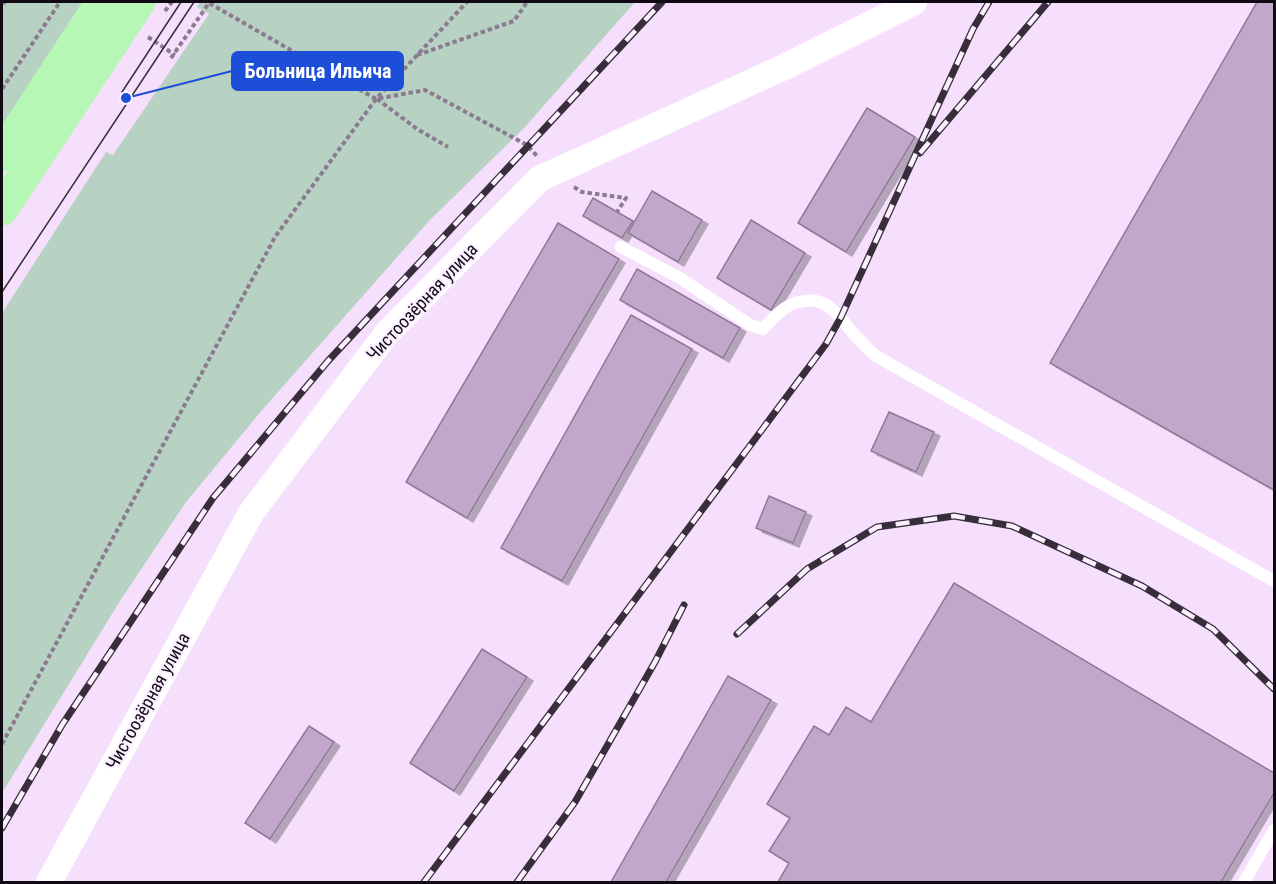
<svg xmlns="http://www.w3.org/2000/svg" width="1276" height="884" font-family="'Roboto Condensed',sans-serif">
  <style>
    .green { fill: #b7d2c2 }
    .building { fill: #c1a7c9; stroke: #8f7a96; stroke-width: 1.5; filter: url(#shadow) }
    .lines { fill: none; stroke-linecap: round; stroke-linejoin: round }
    .path { stroke: #8a7b90; stroke-width: 4; stroke-dasharray: 4.5 3; stroke-linecap: butt }
    .lane { stroke: #fff; stroke-width: 12 }
    .street { stroke: #fff; stroke-width: 26 }
    .primary { stroke: #b7f7b6; stroke-width: 33 }
    .tram { stroke: #382e3b; stroke-width: 1.5 }
    .rail-casing { stroke: #382e3b; stroke-width: 7 }
    .rail { stroke: #fbf1fe; stroke-width: 4.5; stroke-dasharray: 14; stroke-linecap: butt }
    .labels { text-anchor: middle; stroke-width: 4.5; stroke-linejoin: round; paint-order: stroke }
    .street-label { font-size: 18px; fill: #110a14; stroke: #fbf1fe }
    .leader { fill: none; stroke: #1d4ed8; stroke-width: 2 }
    .callout-dot { fill: #1d4ed8; stroke: #fbf1fe; stroke-width: 2 }
    .callout { fill: #1d4ed8; stroke: #1d4ed8; stroke-width: 2 }
    .callout-label { font-size: 20px; text-anchor: middle; font-weight: bold; fill: #fff }
  </style>
  <defs>
    <filter id="shadow"><feDropShadow dx="6" dy="4" stdDeviation="0" flood-color="#0004"/></filter>
  </defs>
  <rect width="100%" height="100%" fill="#f6dffd"/>
  <!-- green -->
  <path class="green" d="M2 2H86L2 130Z
    M200 2H635L525 127 429 221 263 409 186 502 120 601 2 793V313L106 152 113 155 209 14 197 7Z"/>
  <!-- building -->
  <path class="building" d="M1257 2H1274V490L1050 363Z
    M867 108 915 137 846 252 798 223Z
    M652 191 702 220 678 262 628 233Z
    M593 198 633 221 622 238 583 216Z
    M751 220 805 253 771 310 717 278Z
    M558 223 619 259 467 518 406 482Z
    M637 269 740 328 723 358 620 300Z
    M631 315 692 349 562 581 501 548Z
    M889 412 934 432 916 472 871 451Z
    M769 496 806 512 793 543 756 528Z
    M954 583 1274 773V793L1221 882H778L789 863 769 851 790 818 767 804 814 726 829 735 846 707 871 722Z
    M482 649 527 677 454 791 410 763Z
    M728 676 771 700 666 882H611Z
    M309 726 334 742 270 839 245 823Z"/>
  <g class="lines">
    <!-- path -->
    <path class="path" d="M2 3 6 2
      M165 11 172 2
      M148 37 175 55
      M417 55 514 21 527 2
      M171 58 209 3 376 99 425 90 527 145 537 156
      M2 89 60 2
      M377 99 417 129 448 147
      M574 187 582 192 626 198 617 212
      M2 744 275 237 376 99 467 2"/>
    <!-- lane -->
    <path class="lane" d="M621 247 680 278 750 325 763 329C772 320 783 306 795 303 826 293 836 313 853 333 860 341 868 349 876 356L1274 581
      M1244 882 1274 830"/>
    <!-- street -->
    <path class="street" d="M49 882 251 513 387 333 539 179 780 69 914 2"/>
    <!-- primary -->
    <path class="primary" d="M2 155 102 2
      M2 209 139 2"/>
    <!-- tram -->
    <path class="tram" d="M122 92 181 2
      M2 292 194 2"/>
    <!-- rail casing -->
    <g class="rail-casing">
      <path id="rail" d="M920 153 1048 2
        M737 634 807 569 877 527 954 516 1012 526 1142 586 1213 629 1274 689
        M2 828 62 725 213 498 328 361 662 2
        M424 882 826 344 841 317 973 29 989 2
        M517 882 575 802 655 662 684 605"/>
    </g>
    <!-- rail -->
    <use href="#rail" class="rail"/>
  </g>
  <g class="labels">
    <!-- street labels -->
    <g class="street-label">
      <text transform="translate(422 302) rotate(-47)" y="6">Чистоозёрная улица</text>
      <text transform="translate(148 701) rotate(-61)" y="6">Чистоозёрная улица</text>
    </g>
  </g>
  <!-- callouts -->
  <path class="leader" d="M126 98L232 71"/>
  <circle class="callout-dot" cx="126" cy="98" r="6"/>
  <rect class="callout" x="232" y="52" width="171" height="38" rx="6"/>
  <g class="callout-label">
    <text x="318" y="78">Больница Ильича</text>
  </g>
  <!-- border -->
  <rect width="1276" height="884" fill="none" stroke="#110a14" stroke-width="6"/>
</svg>
